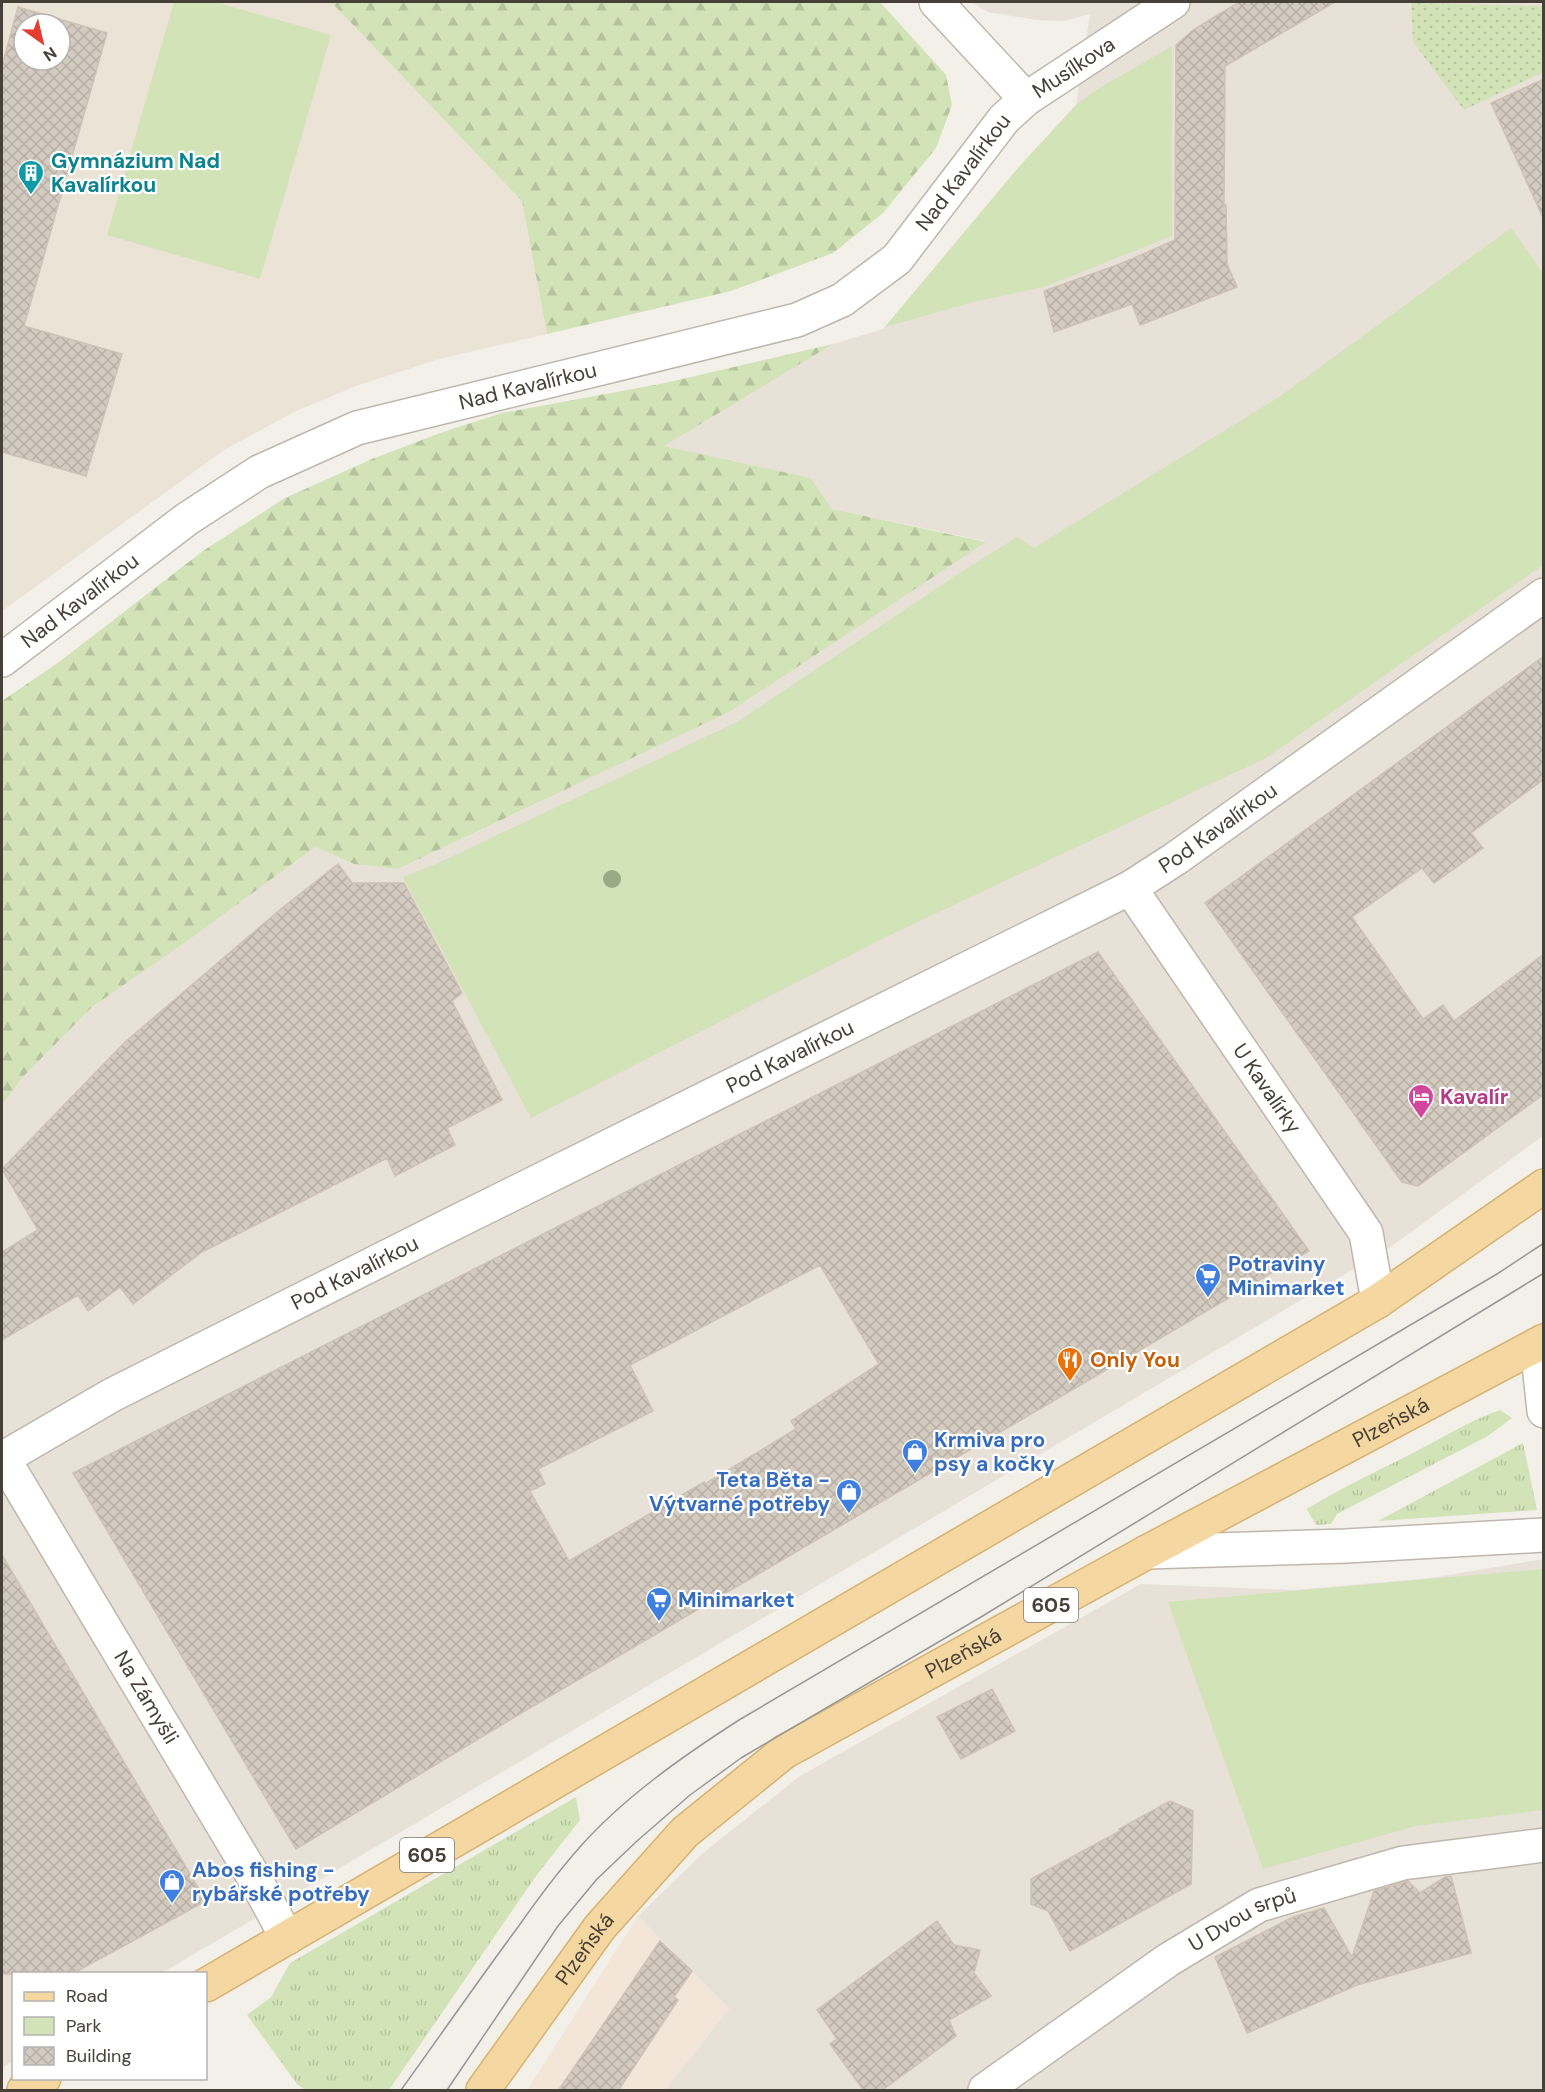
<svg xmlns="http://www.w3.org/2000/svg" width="1545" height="2092" font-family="'DM Sans',sans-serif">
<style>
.residential{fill:#e7e1d8}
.commercial{fill:#f3e5d7}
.education{fill:#ebe3d5;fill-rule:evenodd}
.grass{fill:url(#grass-tufts)}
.forest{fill:url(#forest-firs)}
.park{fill:#d2e3b7}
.garden{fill:url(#garden-dots)}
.building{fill:url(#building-cross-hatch);stroke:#cec2b4;stroke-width:1.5;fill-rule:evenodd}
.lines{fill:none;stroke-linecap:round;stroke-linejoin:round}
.minor-casing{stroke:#beb7ad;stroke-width:36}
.major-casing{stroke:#d8b272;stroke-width:36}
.minor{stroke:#fff;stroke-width:33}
.major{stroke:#f4d7a1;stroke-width:33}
.tram{stroke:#979797;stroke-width:1.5}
.tree{fill:#99ab84}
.labels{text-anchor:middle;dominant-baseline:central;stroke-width:4.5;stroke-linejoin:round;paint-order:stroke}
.shield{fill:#fff;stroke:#7e7974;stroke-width:1.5}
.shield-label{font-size:20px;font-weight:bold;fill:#464039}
.street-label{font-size:21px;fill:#464039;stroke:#fff}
.culture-label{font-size:21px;font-weight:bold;fill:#0d838f;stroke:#fff;text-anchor:start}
.hotel-label{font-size:21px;font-weight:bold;fill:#b23c85;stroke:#fff;text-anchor:start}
.shop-label{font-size:21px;font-weight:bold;fill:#366cbe;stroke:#fff;text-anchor:start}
.food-label{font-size:21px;font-weight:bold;fill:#c56008;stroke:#fff;text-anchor:start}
</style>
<defs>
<pattern id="grass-tufts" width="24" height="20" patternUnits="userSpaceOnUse" patternTransform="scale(1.5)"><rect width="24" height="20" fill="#d2e3b7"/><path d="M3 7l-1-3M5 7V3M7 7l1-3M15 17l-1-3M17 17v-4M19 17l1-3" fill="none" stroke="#b6c49e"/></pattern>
<pattern id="forest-firs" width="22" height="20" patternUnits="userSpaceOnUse" patternTransform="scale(1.5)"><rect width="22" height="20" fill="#d2e3b7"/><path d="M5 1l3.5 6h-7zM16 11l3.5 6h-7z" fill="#b6c49e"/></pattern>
<pattern id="garden-dots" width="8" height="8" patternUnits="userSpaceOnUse" patternTransform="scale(1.5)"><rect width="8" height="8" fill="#d2e3b7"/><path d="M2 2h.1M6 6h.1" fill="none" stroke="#b6c49e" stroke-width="1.8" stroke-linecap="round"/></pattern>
<pattern id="building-cross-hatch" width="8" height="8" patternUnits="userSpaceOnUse" patternTransform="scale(1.5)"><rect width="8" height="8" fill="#d4cbc0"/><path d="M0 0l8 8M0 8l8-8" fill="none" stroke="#b7afa6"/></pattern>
</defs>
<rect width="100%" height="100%" fill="#f3f0ea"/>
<path class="residential" d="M971 2H1543V1136L1389 1248 162 1973 14 1974 13 2061 2 2068V1105L22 1078 92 1007 193 937 315 847 354 864 398 869 540 802 985 541 832 509 811 478 663 446 833 344 883 329 1018 168 1076 105 1090 14 1064 21 1037 20 988 12Z
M1543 1559V2090H665L729 2009 638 1916 703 1853 800 1776 1141 1584 1294 1590 1431 1578Z"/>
<path class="commercial" d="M638 1916 729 2009 665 2090H527Z"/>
<path class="education" d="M2 2H331L522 201 547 334 439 359 356 386 294 412 224 450 2 611ZM24 24H60V60H24Z"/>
<path class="grass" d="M1500 1410 1512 1418 1488 1436 1337 1514 1331 1524 1316 1525 1307 1509C1341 1488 1377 1471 1413 1453 1442 1438 1469 1421 1500 1410Z
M1523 1443 1537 1510 1378 1521Z
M576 1797 580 1820 536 1876 389 2090H305L297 2084 247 2015 271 1997 290 1963Z"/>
<path class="forest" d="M331 2H880L946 75 952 105 936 148 883 213 833 253 731 291 547 334 522 201Z
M833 344 664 446 811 478 832 509 986 542 729 712 398 869 354 864 315 847 193 937 92 1007 22 1078 2 1105V701L59 662 203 551 285 498 372 459 443 432 502 413 665 383Z"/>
<path class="park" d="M174 2H215L331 35 260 279 107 235Z
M1172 46V236L1044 287 977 301 885 327 1018 168 1076 105 1098 89Z
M1511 228 1543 273V565L1266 758 884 938 531 1118 403 877 436 864 737 722 955 576 1017 537 1034 548 1279 397Z
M1543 1569V1810L1416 1826 1263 1869 1168 1602Z"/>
<path class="garden" d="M1411 3 1543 6V72L1464 110 1413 42Z"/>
<path class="building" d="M1239 2H1335L1225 66 1224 204 1226 205 1227 264 1237 287 1140 325 1132 304 1054 332 1044 291 1120 264 1175 240 1176 45 1193 30Z
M18 7 107 33 24 326 122 354 86 476 2 452V66ZM24 24H60V60H24Z
M1544 79V220L1491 103Z
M1544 656V779L1471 833 1483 848 1434 883 1422 868 1352 917 1423 1019 1443 1005 1454 1021 1544 954V1094L1418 1186 1402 1182 1205 903Z
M338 864 352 883H404L462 993 452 1001 502 1100 447 1128 455 1145 395 1176 387 1158 202 1252 133 1304 120 1287 88 1311 78 1295 2 1340V1252L38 1230 2 1169 124 1043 282 908Z
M1098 952 1309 1251 523 1712 296 1849 73 1473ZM820 1265 879 1364 791 1421 796 1429 705 1484 704 1482 569 1561 530 1491 545 1484 538 1469 653 1411 630 1365Z
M2 1555 206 1901 72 1974H2Z
M992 1689 1015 1731 961 1759 937 1717Z
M1170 1801 1193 1811 1191 1884 1070 1951 1048 1911 1031 1904V1879L1120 1831 1119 1829Z
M1451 1876 1471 1953 1357 1985 1247 2033 1215 1957 1293 1917 1324 1908 1352 1957 1374 1891 1408 1881 1420 1893 1445 1877Z
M937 1921 954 1945 980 1950 974 1973 991 1996 949 2020 956 2036 881 2091H864L830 2044 837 2039 817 2010Z
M660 1941 692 1971 674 1997 678 2000 618 2091H558Z"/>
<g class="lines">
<defs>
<g id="minor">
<path d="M936 2 1026 99"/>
<path id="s1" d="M2 660 187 519 259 472 357 428 797 320 842 300 897 259 1004 119 1026 99 1173 2"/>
<path id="s2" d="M1130 888 1366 1233 1378 1301"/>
<path d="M1537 1345 1544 1411"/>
<path id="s3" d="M3 1458 258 1884 287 1938"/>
<path id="s4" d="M2 1459 112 1395 458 1221 1130 888 1175 859 1544 595"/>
<path d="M1147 1552 1346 1546 1544 1535"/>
<path id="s5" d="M985 2090 1168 1960 1259 1905 1403 1863 1544 1845"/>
</g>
<g id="major">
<path d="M206 1985 1378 1301 1544 1186"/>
<path d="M24 2090 44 2078"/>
<path id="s6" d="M483 2090 600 1927 685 1832 784 1752 1147 1552 1544 1341"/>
</g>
</defs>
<use href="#minor" class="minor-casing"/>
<use href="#major" class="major-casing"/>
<use href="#minor" class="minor"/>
<use href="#major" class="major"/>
<path class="tram" d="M401 2090C440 2036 478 1981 518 1927 537 1900 557 1873 579 1848 623 1798 683 1756 739 1720L1497 1274 1544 1243
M447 2090 558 1926 597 1879 637 1841 690 1795 741 1758 981 1617 1544 1273"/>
</g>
<circle class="tree" cx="612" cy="879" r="9"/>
<defs>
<symbol id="building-pin" viewBox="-11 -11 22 30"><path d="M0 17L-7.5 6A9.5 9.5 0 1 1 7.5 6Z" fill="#0f9aa8" stroke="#fff"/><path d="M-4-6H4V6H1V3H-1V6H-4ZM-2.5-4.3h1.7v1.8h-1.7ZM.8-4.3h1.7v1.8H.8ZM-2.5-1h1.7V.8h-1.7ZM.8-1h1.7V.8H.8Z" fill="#fff"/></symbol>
<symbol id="hotel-pin" viewBox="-11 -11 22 30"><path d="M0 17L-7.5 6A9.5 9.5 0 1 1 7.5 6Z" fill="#d1479c" stroke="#fff"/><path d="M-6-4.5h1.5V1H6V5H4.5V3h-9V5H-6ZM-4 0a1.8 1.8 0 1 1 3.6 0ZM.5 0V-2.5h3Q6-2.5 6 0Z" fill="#fff"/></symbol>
<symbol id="supermarket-pin" viewBox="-11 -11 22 30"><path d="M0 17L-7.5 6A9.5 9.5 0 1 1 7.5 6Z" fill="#3f7fe0" stroke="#fff"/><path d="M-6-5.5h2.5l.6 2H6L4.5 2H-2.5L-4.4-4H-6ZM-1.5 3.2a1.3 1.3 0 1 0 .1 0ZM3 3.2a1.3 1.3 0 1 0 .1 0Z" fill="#fff"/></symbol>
<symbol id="restaurant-pin" viewBox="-11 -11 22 30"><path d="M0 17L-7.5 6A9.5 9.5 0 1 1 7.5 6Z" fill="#e8710a" stroke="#fff"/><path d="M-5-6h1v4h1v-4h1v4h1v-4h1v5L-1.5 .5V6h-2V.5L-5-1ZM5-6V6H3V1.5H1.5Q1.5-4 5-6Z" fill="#fff"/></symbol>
<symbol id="shop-pin" viewBox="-11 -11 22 30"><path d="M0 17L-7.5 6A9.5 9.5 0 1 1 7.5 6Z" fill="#3f7fe0" stroke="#fff"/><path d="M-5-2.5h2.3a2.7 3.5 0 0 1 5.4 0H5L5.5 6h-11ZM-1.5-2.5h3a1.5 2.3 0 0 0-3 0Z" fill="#fff"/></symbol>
</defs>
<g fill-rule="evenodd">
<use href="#building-pin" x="16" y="158" width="30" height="40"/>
<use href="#hotel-pin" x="1406" y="1082" width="30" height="40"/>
<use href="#supermarket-pin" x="1193" y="1261" width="30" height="40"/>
<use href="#restaurant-pin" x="1055" y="1345" width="30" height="40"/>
<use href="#shop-pin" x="900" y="1437" width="30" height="40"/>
<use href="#shop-pin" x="834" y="1477" width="30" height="40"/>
<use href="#supermarket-pin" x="644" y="1585" width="30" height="40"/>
<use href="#shop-pin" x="157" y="1867" width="30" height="40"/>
</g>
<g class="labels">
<g class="shield">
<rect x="1024" y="1588" width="54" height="34" rx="4.5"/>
<rect x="400" y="1838" width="54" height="34" rx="4.5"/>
</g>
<g class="shield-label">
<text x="1051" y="1605">605</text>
<text x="427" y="1855">605</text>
</g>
<g class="street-label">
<text stroke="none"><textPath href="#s1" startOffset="1260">Musílkova</textPath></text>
<text stroke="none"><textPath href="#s1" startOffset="1106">Nad Kavalírkou</textPath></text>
<text stroke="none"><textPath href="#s1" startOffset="602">Nad Kavalírkou</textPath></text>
<text stroke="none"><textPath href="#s1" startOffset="98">Nad Kavalírkou</textPath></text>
<text stroke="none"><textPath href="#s4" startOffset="1371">Pod Kavalírkou</textPath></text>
<text stroke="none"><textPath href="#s4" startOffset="885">Pod Kavalírkou</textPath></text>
<text stroke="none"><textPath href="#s2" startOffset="243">U Kavalírky</textPath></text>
<text stroke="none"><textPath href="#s4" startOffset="399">Pod Kavalírkou</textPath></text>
<text stroke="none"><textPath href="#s6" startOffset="1146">Plzeňská</textPath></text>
<text stroke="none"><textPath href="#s6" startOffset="660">Plzeňská</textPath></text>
<text stroke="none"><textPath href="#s3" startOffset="279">Na Zámyšli</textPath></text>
<text stroke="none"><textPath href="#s5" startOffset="310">U Dvou srpů</textPath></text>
<text stroke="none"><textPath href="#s6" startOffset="174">Plzeňská</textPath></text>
</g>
<g class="culture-label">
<text x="51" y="161">Gymnázium Nad<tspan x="51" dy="24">Kavalírkou</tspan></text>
</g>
<g class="hotel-label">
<text x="1440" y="1097">Kavalír</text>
</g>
<g class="shop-label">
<text x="1228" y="1264">Potraviny<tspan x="1228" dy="24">Minimarket</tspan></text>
<text x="934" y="1440">Krmiva pro<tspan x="934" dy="24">psy a kočky</tspan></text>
<text x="830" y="1480" text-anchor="end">Teta Běta -<tspan x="830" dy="24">Výtvarné potřeby</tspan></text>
<text x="678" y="1600">Minimarket</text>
<text x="192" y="1870">Abos fishing -<tspan x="192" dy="24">rybářské potřeby</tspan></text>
</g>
<g class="food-label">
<text x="1090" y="1360">Only You</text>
</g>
</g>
<rect width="1545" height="2092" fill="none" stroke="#464039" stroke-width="6"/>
<rect x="12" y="1972" width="195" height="108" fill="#ffffff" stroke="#b5b3b0" stroke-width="1.5"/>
<rect x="24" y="1992" width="30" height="9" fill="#f4d7a1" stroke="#b5b3b0" stroke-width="1.5"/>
<text x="66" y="2002" font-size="18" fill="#464039">Road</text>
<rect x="24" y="2017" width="30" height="18" fill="#d2e3b7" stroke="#b5b3b0" stroke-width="1.5"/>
<text x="66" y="2032" font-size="18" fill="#464039">Park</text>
<rect x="24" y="2047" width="30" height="18" fill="url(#building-cross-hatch)" stroke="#b5b3b0" stroke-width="1.5"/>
<text x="66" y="2062" font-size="18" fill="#464039">Building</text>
<g transform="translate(42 42) rotate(146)"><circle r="28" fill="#ffffff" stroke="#b5b3b0" stroke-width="1.5"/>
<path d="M0-4.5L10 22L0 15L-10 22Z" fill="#e53d2f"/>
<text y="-9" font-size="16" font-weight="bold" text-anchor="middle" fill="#464039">N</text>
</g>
</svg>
